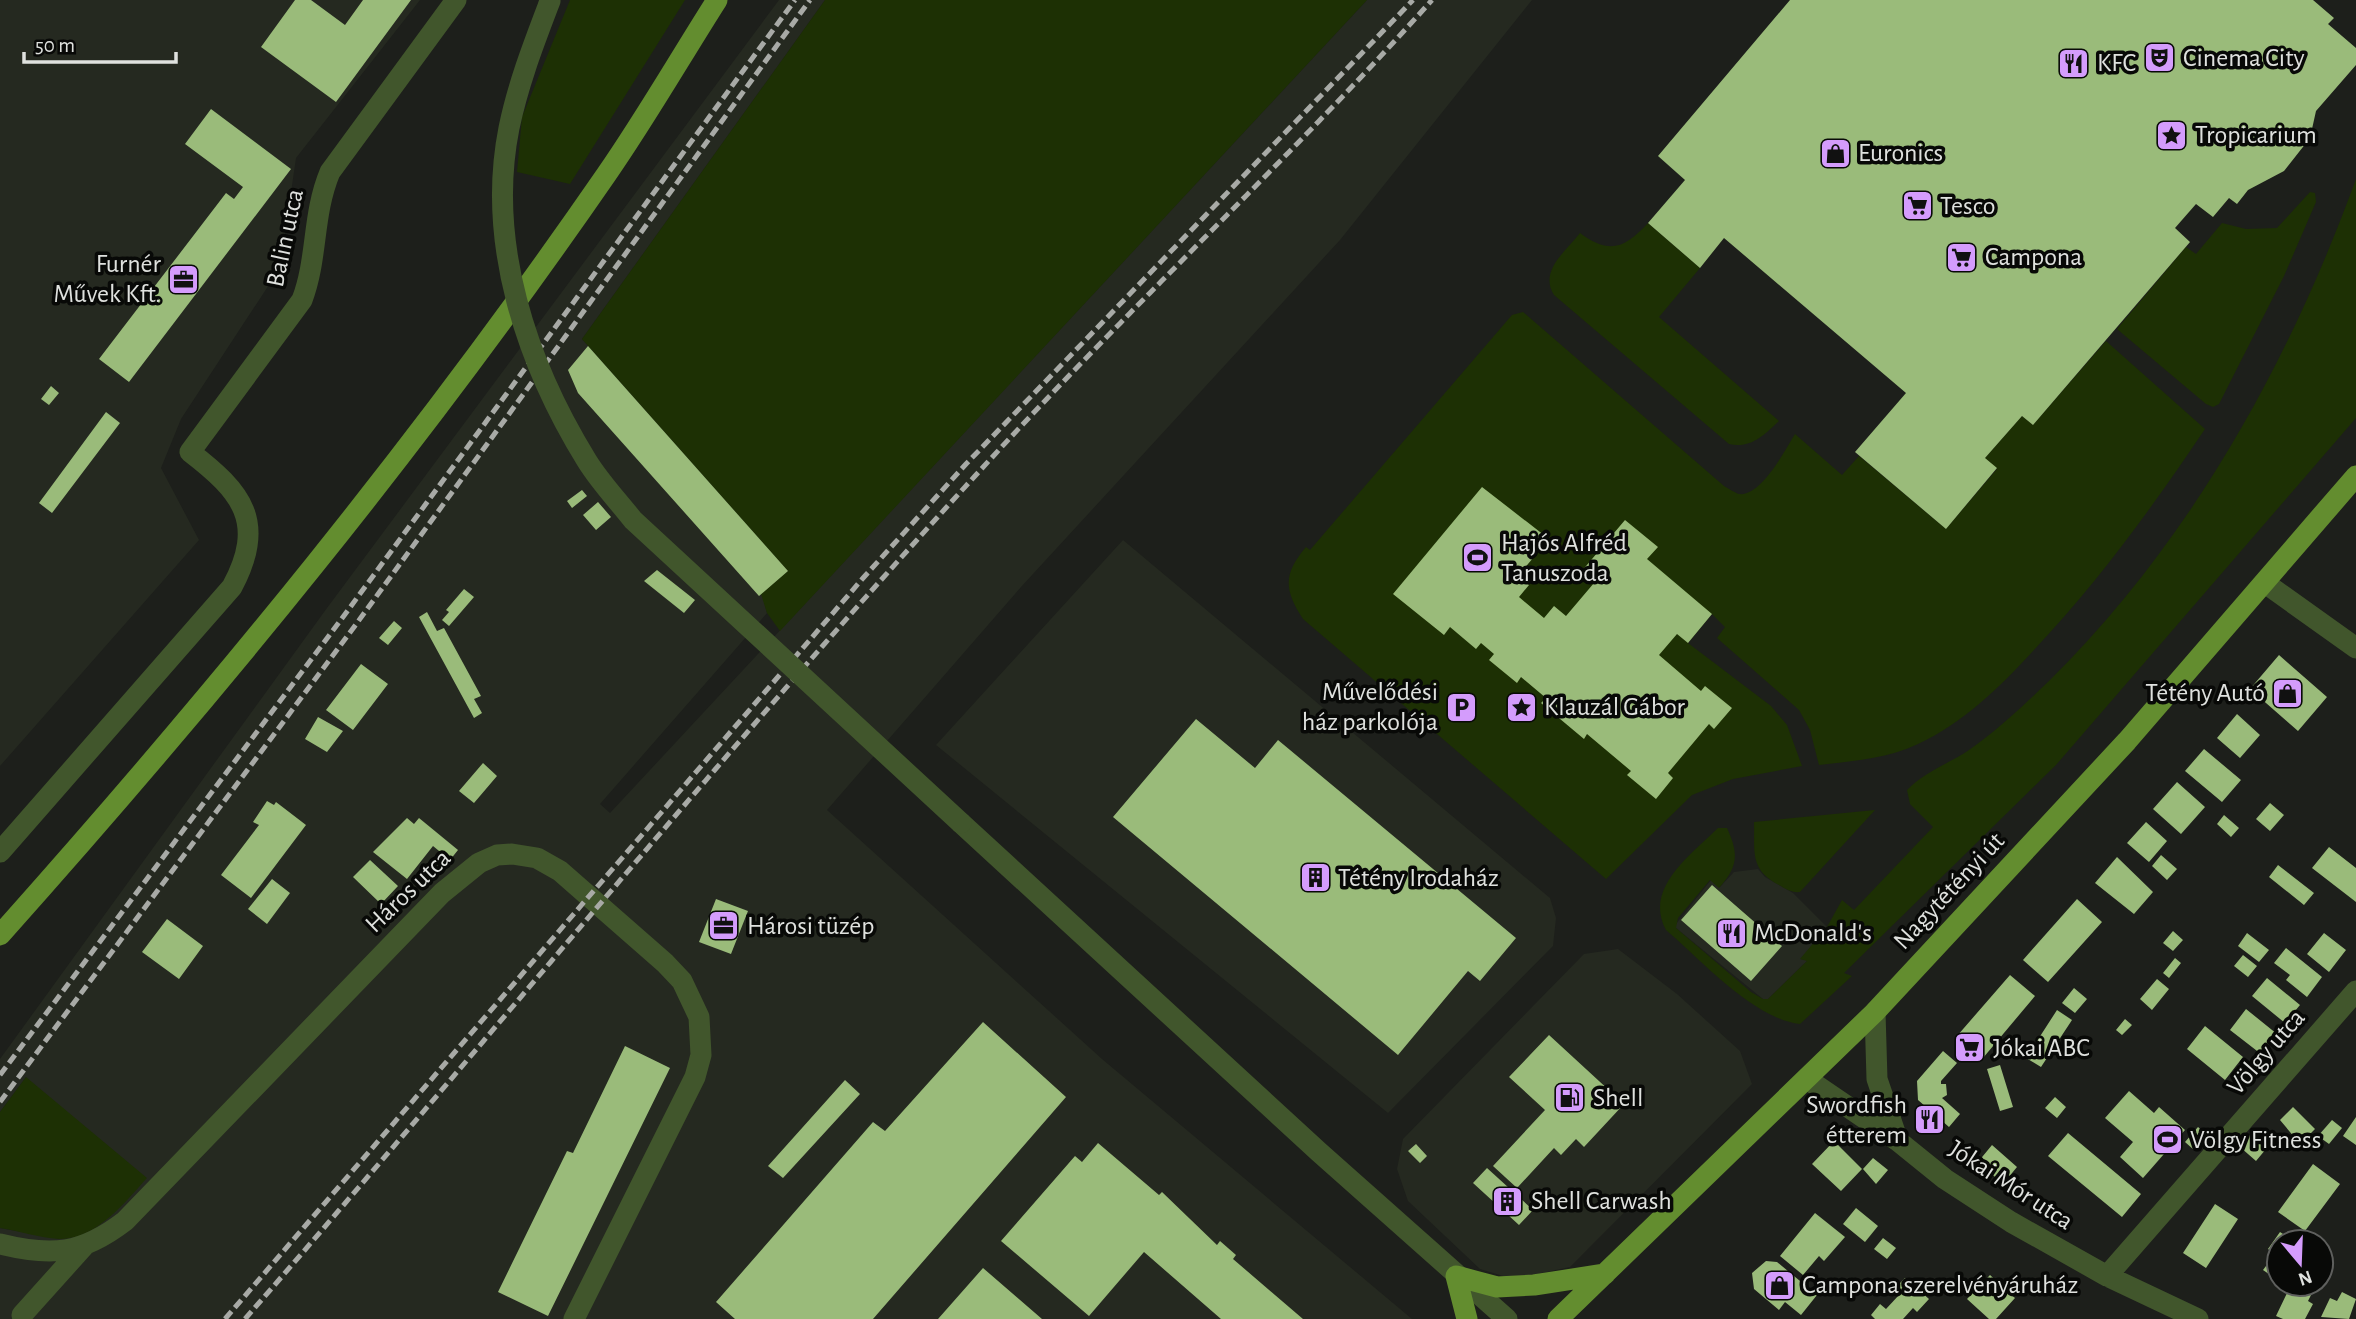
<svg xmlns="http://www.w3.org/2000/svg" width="2356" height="1319" font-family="'Alegreya Sans',sans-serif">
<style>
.built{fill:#252920}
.green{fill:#1d3004}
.building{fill:#9abb7a}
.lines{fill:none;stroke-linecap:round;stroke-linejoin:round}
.minor{stroke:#41562c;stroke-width:21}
.major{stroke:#638d2f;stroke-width:21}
.rail{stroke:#a8aaa6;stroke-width:5;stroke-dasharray:10 5;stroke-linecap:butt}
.minor-bridge{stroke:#41562c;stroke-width:21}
.labels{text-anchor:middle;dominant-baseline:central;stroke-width:7;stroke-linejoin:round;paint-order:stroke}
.poi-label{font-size:26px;fill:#dfe1de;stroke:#080907;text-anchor:start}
.street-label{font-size:26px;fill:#dfe1de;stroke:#080907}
</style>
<rect width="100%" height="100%" fill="#1d1f1b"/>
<path class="built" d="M0 0H420L296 158 280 268 181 419 161 468 199 540 0 766Z
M779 0H825L582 339 788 571 762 594 767 613 600 804 610 813 1367 0H1532L1340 240 1021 587 827 810 1102 1059 1412 1319H0V1228L61 1239 26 1077 0 1112V1059L327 608Z
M1123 540 1550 898 1556 918 1553 946 1388 1113 936 745Z
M1758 869 1765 877 1793 893 1827 927 1801 959 1808 960 1768 999H1763L1676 928V924L1711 880 1720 887 1734 872Z
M1618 949 1677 994 1740 1051 1752 1084 1570 1267 1513 1279 1480 1269 1408 1201 1397 1169 1403 1139 1584 954Z"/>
<path class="green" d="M570 0H685L570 184 517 172 522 117Z
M825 0H1367L780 631 767 613 761 594 788 571 582 339Z
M2356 179V418L2056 765 1844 973 1852 976 1800 1024C1754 1019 1701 960 1666 930 1643 888 1692 854 1718 828H1727C1739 854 1738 867 1719 888L1710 880 1678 918 1676 928 1751 992 1763 999H1768L1807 961 1800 959 1827 927 1842 900 1854 910 1933 827 1910 804 1907 790C1924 772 1950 763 1969 750 1998 730 2024 705 2049 681 2190 542 2289 363 2356 179Z
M2310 192 2315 193 2316 202 2284 276 2219 404 2213 407 2206 404 2117 329 2186 247 2196 254 2222 223 2246 229 2277 228Z
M1648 223 1700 268 1659 317 1779 421C1764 435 1751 449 1729 444L1554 295C1539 271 1565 252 1580 233 1610 255 1625 248 1648 223Z
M1523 312 1724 486C1728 488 1735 493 1739 494 1761 497 1785 450 1795 434L1842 475 1859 456 1946 529 1997 469 1985 458 2022 416 2033 425 2106 341 2205 429C2152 508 2098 582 2033 651 2000 687 1962 724 1918 744 1886 759 1853 761 1819 765L1810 730 1799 710 1717 638 1725 627 1712 614 1688 643 1771 706 1787 725 1802 766 1733 779 1692 795 1606 879 1303 619C1284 590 1283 574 1306 547L1310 550 1512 315Z
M1875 810 1800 892C1792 893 1786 889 1779 885 1749 869 1755 852 1754 822Z
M26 1077 147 1178C125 1202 96 1240 59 1239 40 1238 19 1231 0 1228V1112Z"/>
<path class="building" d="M295 0H311L345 25 363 0H411L336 102 261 47Z
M1790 0H2313L2334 18 2328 24 2356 48V65L2316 111 2310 138 2284 171 2248 190 2237 204 2229 198 2213 217 2196 204 2175 228 2190 242 2033 425 2022 416 1985 458 1997 468 1946 529 1855 452 1906 393 1724 238 1700 268 1648 223 1685 180 1658 156Z
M211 109 291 169 129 382 99 359 226 193 234 199 243 187 185 144Z
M588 346 788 571 759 596 578 393 568 370Z
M51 386 59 393 49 405 41 399Z
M106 412 120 423 52 513 39 503Z
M1482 487 1549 539 1518 576 1529 585 1519 597 1544 618 1554 606 1566 616 1594 583 1581 572 1625 520 1658 547 1647 559 1712 614 1688 643 1677 634 1659 655 1701 691 1705 686 1732 708 1714 729 1709 724 1668 773 1673 778 1656 799 1627 775 1631 771 1587 734 1584 739 1541 703 1546 698 1521 677 1517 683 1489 660 1494 654 1481 643 1476 649 1450 627 1444 635 1393 594Z
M582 490 587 496 572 508 567 501Z
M598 502 611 517 596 530 583 515Z
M657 570 695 600 684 613 644 581Z
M464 589 474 597 449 626 442 620 449 612 446 610Z
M427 612 437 631 444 628 481 696 474 699 482 713 474 718 419 617Z
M394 621 402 628 388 645 379 638Z
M2279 655 2327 697 2298 731 2250 689Z
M361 664 388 684 353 730 326 710Z
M2237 714 2260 735 2240 758 2217 738Z
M318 717 343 731 327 752 305 739Z
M1196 719 1255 768 1278 740 1516 938 1480 981 1468 971 1398 1055 1113 817Z
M2204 749 2241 780 2222 802 2185 771Z
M483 763 497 776 474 803 459 791Z
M2177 782 2205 807 2181 834 2153 809Z
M267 801 274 805 276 802 306 825 251 898 221 875 259 825 253 822Z
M2270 803 2284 815 2270 831 2256 819Z
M2224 815 2239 828 2231 837 2217 824Z
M407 818 414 824 419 818 458 850 450 860 433 846 407 879 373 852Z
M2146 822 2167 841 2149 862 2127 843Z
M2329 847 2356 868V902L2312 868Z
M2161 855 2177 869 2167 880 2152 866Z
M2117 857 2153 892 2134 914 2095 883Z
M370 860 398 886 381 904 353 877Z
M2278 865 2314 893 2304 905 2269 877Z
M272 879 290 893 267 924 248 909Z
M1712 885 1782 946 1751 981 1681 920Z
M716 899 748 911 731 954 699 942Z
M2077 899 2102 922 2048 982 2023 960Z
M167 919 203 946 179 979 142 952Z
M2173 931 2183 940 2173 951 2163 943Z
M2247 933 2269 950 2259 962 2238 946Z
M2324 933 2346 950 2329 972 2307 954Z
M2286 948 2322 977 2307 997 2286 980 2290 975 2274 963Z
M2243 955 2257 966 2248 977 2234 966Z
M2175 958 2181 963 2169 978 2163 973Z
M2010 975 2035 996 1983 1058 1957 1036Z
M2267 978 2300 1005 2285 1023 2252 996Z
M2157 979 2169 989 2152 1010 2140 999Z
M2074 988 2087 999 2075 1013 2062 1003Z
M2246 1009 2277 1034 2261 1054 2230 1030Z
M2057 1010 2072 1020 2041 1067 2026 1058Z
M2125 1019 2132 1025 2122 1035 2116 1030Z
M983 1022 1066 1097 873 1319H735L716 1302 873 1122 885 1131Z
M2205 1026 2243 1057 2225 1080 2187 1049Z
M1549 1035 1624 1104 1584 1147 1576 1139 1561 1155 1554 1148 1517 1188 1493 1166 1545 1110 1509 1077Z
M625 1046 670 1068 548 1316 498 1292 567 1151 573 1153Z
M1943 1051 1957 1063 1941 1081V1084H1946L1947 1095 1942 1098 1960 1114 1949 1127 1918 1100 1917 1081Z
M2000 1065 2013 1107 2000 1111 1987 1069Z
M845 1080 860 1094 783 1178 768 1166Z
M2129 1091 2154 1113 2159 1107 2185 1130 2143 1178 2120 1157 2133 1142 2105 1118Z
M2055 1097 2066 1107 2057 1118 2045 1108Z
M2293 1107 2315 1129 2300 1144 2280 1120Z
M2356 1117V1145L2343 1136Z
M2332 1120 2342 1128 2329 1144 2318 1136Z
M2198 1127 2207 1135 2194 1150 2185 1142Z
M2068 1133 2141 1194 2122 1217 2048 1156Z
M2250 1135 2266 1149 2256 1161 2240 1147Z
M1834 1141 1862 1169 1841 1191 1812 1164Z
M1098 1143 1159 1195 1162 1192 1217 1245 1220 1241 1236 1255 1233 1259 1303 1319H1221L1144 1252 1089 1316 1001 1241 1075 1156 1082 1162Z
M1416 1144 1427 1156 1420 1163 1408 1151Z
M1992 1145 2017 1167 2003 1184 1978 1162Z
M1873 1158 1888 1170 1876 1184 1863 1169Z
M2313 1164 2340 1184 2305 1231 2278 1212Z
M1487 1168 1533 1210 1519 1225 1473 1183Z
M2215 1204 2238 1219 2206 1268 2183 1253Z
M1856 1208 1878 1226 1865 1242 1843 1224Z
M1815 1213 1845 1237 1824 1261 1819 1256 1803 1275 1780 1256Z
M2280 1232 2295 1242H2279V1281L2263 1270 2275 1254 2268 1249Z
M1883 1238 1896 1248 1887 1259 1874 1249Z
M1766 1261 1777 1262 1817 1295 1801 1315 1785 1302 1779 1310 1754 1289 1752 1273Z
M983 1268 1042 1319H938Z
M1990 1275 2015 1298 1996 1319H1989L1967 1299Z
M1905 1278 1929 1299 1917 1312 1913 1308 1903 1319H1875L1871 1315 1880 1304 1886 1309 1899 1295 1893 1290Z
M2300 1285 2313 1291 2308 1301 2313 1304 2305 1319H2283L2276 1316 2288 1291 2294 1294Z
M2342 1292 2356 1299 2349 1319 2321 1317 2330 1298 2337 1301Z"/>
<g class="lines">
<path class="minor" d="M2265 583 2356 648
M961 823 1319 1152 1507 1319
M0 852 232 587C267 522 242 492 190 452L302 300C318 258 312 215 330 172L456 0
M1875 1012 1877 1079 1898 1141
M1807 1079 1898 1141 1945 1179 2011 1222 2107 1276 2198 1319
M0 1244C52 1257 82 1254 125 1221L442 893 479 863 497 855 512 854 537 858 560 871 665 963 682 981 699 1017 701 1055 695 1077 574 1319
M2107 1276 2356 991
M22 1315 84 1246"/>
<path class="major" d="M0 935C216 693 421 443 606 175 645 119 680 58 717 0
M1467 1319 1456 1276 1497 1287 1534 1285 1605 1274
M1558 1319 1875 1012 2127 741 2356 476"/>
<path class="rail" d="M0 1075 343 617 795 0
M0 1102 357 623 810 0
M225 1319 864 577 966 464 1413 0
M245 1319C489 1039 724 750 975 476 1123 313 1285 164 1432 0"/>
<path class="minor-bridge" d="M550 1C534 43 518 84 509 128 486 243 527 364 587 461 600 482 618 501 633 520L961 823"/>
</g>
<defs>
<symbol id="theatre-square" viewBox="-11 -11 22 22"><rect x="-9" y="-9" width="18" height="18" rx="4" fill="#d49cfc" stroke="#080907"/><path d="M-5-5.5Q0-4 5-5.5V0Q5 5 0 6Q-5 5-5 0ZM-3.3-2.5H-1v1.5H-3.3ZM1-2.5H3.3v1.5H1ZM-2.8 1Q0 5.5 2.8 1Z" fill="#111"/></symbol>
<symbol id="restaurant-square" viewBox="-11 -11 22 22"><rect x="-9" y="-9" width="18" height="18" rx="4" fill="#d49cfc" stroke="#080907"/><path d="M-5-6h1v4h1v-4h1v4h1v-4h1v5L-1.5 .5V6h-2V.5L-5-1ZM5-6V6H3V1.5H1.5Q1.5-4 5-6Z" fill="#111"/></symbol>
<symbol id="sight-square" viewBox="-11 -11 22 22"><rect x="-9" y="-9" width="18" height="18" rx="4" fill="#d49cfc" stroke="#080907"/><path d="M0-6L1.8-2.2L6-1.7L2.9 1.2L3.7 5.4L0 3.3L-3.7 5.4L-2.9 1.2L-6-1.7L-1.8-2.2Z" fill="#111"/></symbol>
<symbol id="shop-square" viewBox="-11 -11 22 22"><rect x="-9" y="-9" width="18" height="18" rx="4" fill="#d49cfc" stroke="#080907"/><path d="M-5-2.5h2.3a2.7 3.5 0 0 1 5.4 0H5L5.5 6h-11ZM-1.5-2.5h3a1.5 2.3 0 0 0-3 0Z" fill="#111"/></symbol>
<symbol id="supermarket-square" viewBox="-11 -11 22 22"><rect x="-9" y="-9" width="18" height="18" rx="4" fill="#d49cfc" stroke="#080907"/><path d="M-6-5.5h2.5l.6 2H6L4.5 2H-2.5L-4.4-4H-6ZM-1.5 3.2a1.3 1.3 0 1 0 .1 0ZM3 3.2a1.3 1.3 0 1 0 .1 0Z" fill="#111"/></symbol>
<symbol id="office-square" viewBox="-11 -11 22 22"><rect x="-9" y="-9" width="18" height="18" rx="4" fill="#d49cfc" stroke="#080907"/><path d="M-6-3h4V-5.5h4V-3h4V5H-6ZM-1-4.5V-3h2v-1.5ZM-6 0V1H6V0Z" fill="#111"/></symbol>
<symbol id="stadium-square" viewBox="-11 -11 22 22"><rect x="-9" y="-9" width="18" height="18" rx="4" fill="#d49cfc" stroke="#080907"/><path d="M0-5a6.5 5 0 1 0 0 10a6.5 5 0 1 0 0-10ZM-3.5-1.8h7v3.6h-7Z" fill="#111"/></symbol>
<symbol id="parking-square" viewBox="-11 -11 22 22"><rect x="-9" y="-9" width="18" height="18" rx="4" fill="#d49cfc" stroke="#080907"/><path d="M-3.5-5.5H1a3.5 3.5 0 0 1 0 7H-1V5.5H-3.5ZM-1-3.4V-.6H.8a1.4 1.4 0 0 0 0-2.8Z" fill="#111"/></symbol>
<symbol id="building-square" viewBox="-11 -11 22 22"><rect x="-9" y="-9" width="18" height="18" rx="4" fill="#d49cfc" stroke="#080907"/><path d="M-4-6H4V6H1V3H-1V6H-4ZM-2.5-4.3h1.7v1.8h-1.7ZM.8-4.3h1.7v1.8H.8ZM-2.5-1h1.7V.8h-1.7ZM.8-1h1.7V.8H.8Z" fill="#111"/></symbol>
<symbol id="fuel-square" viewBox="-11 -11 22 22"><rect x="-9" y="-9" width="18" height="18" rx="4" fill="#d49cfc" stroke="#080907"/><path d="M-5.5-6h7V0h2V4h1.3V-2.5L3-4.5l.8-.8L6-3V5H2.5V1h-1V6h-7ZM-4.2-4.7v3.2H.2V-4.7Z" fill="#111"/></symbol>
</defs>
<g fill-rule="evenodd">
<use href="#theatre-square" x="2142" y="40" width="35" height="35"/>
<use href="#restaurant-square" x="2056" y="46" width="35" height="35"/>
<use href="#sight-square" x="2154" y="118" width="35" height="35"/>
<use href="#shop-square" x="1818" y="136" width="35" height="35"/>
<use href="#supermarket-square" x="1900" y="188" width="35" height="35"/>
<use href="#supermarket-square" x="1944" y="240" width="35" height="35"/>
<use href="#office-square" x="166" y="262" width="35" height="35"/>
<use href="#stadium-square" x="1460" y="540" width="35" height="35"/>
<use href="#shop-square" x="2270" y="676" width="35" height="35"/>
<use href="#parking-square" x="1444" y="690" width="35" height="35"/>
<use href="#sight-square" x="1504" y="690" width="35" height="35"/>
<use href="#building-square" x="1298" y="860" width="35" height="35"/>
<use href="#office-square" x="706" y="908" width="35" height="35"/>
<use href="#restaurant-square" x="1714" y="916" width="35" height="35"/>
<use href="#supermarket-square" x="1952" y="1030" width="35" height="35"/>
<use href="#fuel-square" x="1552" y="1080" width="35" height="35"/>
<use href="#restaurant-square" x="1912" y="1102" width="35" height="35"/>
<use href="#stadium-square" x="2150" y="1122" width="35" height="35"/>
<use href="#building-square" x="1490" y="1184" width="35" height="35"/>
<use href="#shop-square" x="1762" y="1268" width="35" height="35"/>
</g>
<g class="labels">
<g class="poi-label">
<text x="2183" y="58">Cinema City</text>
<text x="2097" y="63">KFC</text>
<text x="2195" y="135">Tropicarium</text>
<text x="1858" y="153">Euronics</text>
<text x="1940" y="206">Tesco</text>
<text x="1985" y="257">Campona</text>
<text x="161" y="264" text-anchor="end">Furnér<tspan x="161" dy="30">Művek Kft.</tspan></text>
<text x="1501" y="543">Hajós Alfréd<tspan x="1501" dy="30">Tanuszoda</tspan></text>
<text x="1438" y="692" text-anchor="end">Művelődési<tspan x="1438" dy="30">ház parkolója</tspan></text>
<text x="2265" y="693" text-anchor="end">Tétény Autó</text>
<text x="1544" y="707">Klauzál Gábor</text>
<text x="1338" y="878">Tétény Irodaház</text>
<text x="747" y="926">Hárosi tüzép</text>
<text x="1754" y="933">McDonald's</text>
<text x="1993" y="1048">Jókai ABC</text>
<text x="1593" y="1098">Shell</text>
<text x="1907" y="1105" text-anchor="end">Swordfish<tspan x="1907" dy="30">étterem</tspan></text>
<text x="2190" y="1140">Völgy Fitness</text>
<text x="1531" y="1201">Shell Carwash</text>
<text x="1802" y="1285">Campona szerelvényáruház</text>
</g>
<g class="street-label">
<text transform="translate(285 238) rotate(-78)">Balin utca</text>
<text transform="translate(408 891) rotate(-44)">Háros utca</text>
<text transform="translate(1949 891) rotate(-47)">Nagytétényi út</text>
<text transform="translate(2266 1052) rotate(-49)">Völgy utca</text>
<text transform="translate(2011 1185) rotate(33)">Jókai Mór utca</text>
</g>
</g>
<g transform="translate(2300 1263) rotate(161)"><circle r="33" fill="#080907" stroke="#5e5f5d" stroke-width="2"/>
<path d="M0-5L12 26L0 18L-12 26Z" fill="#d49cfc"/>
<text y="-10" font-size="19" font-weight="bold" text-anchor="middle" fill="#dfe1de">N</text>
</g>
<path d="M24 52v10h152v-10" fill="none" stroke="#dfe1de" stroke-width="3.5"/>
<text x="35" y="52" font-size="21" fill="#dfe1de" stroke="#080907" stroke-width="5" paint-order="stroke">50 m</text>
</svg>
